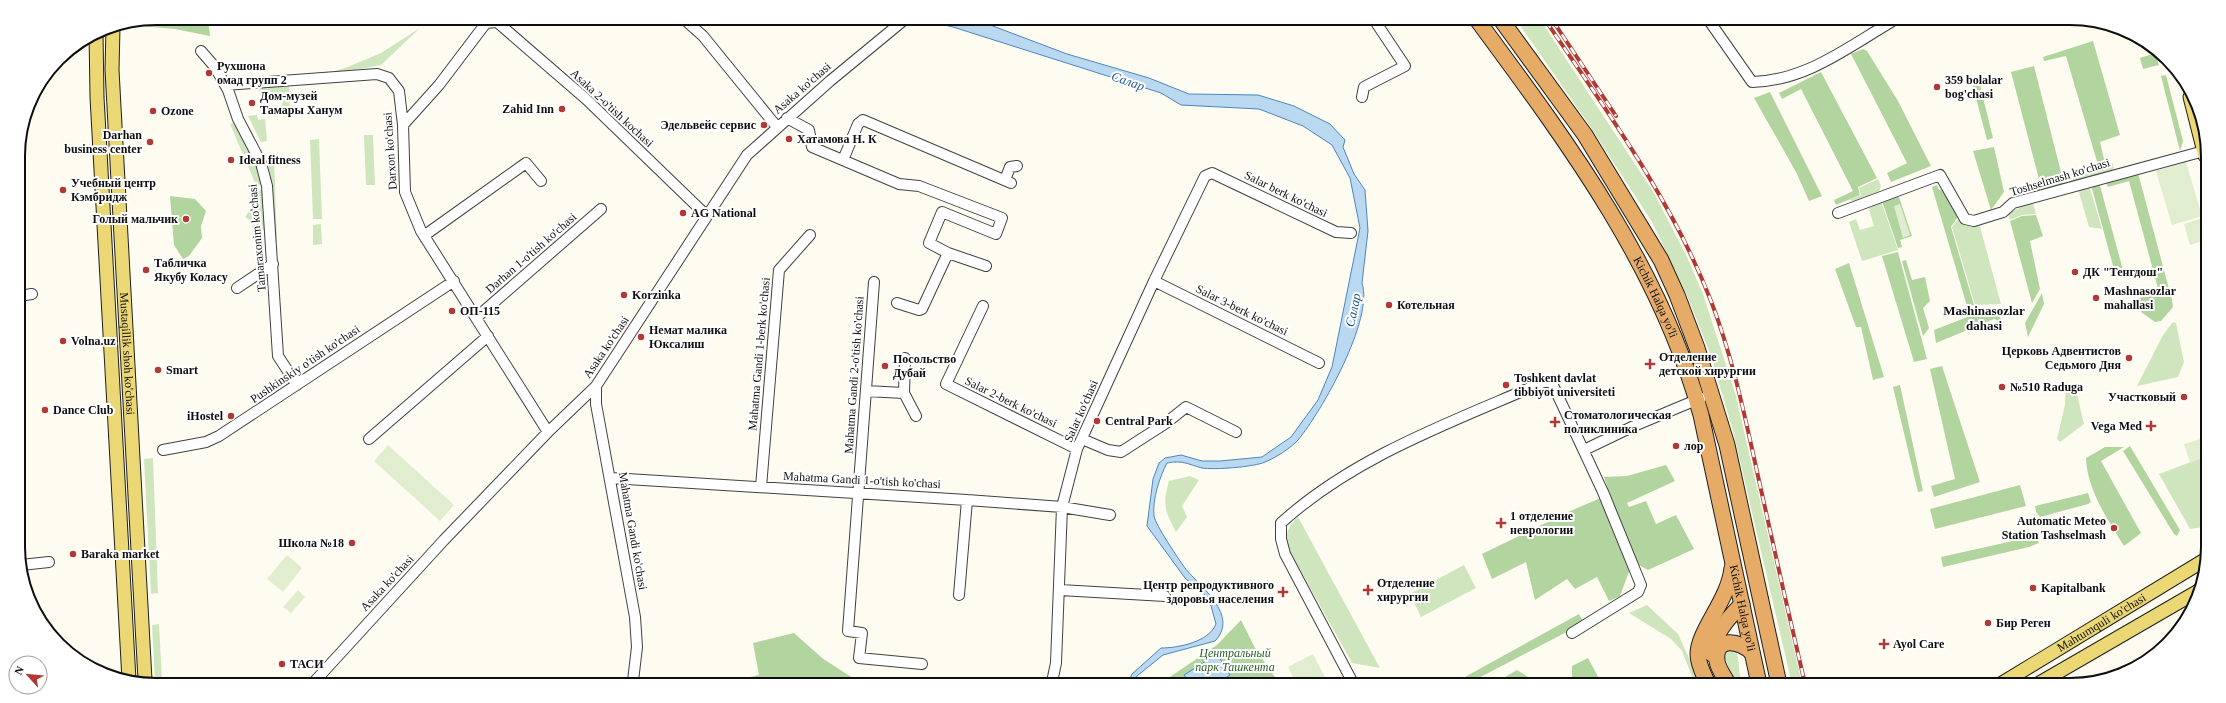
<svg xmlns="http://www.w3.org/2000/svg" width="2226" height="703" font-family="Georgia,serif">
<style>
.green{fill:#cfe5be}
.forest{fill:#b2d49e}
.pitch{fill:#e0edce}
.water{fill:#bad8f0;stroke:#4987c0}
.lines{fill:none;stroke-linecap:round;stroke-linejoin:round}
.minor-casing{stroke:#414141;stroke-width:12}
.major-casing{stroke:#1f1f1f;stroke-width:15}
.highway-casing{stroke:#1f1f1f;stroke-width:17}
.minor{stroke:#fff;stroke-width:10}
.major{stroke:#ebd774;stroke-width:13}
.highway{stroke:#e6ab67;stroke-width:15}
.rail-casing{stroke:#b13834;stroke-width:4}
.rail{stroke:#fff;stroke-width:2.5;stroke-dasharray:8;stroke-linecap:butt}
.poi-dot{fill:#b13834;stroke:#fff;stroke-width:1.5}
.labels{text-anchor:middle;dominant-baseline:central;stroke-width:4;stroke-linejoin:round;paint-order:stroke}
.poi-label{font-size:12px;font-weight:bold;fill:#0e0e0e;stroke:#fff;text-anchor:start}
.street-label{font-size:12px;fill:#0e0e0e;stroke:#fff}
.park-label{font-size:12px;font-style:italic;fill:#2c6025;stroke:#fff}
.water-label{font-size:13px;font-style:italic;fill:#235a94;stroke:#fff}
.neighbourhood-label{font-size:13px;font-weight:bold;fill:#0e0e0e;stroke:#fff}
.rim{fill:none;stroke:#0e0e0e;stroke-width:2}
</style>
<rect width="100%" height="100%" fill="#fefcf1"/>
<path class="green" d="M1517 21H1541L1654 193 1687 257 1703 294 1736 396 1802 684H1792L1733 431 1711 356 1687 295 1652 222 1588 123Z
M420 28 381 65 307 79 345 68 381 53Z
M289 86 290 115H282V94L260 95 259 88Z
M257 115 258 120 265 119 267 141 261 142 248 116Z
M234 123 262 171 263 184 256 185 230 124Z
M364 135H373L375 185H366Z
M319 139 322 219H313L310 140Z
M268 159H274L277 241H275Z
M2113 163 2114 169 2110 171 2076 181 2073 180 2071 174Z
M1878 179 1881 186 1879 191 1855 201 1849 200 1861 195 1859 188Z
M2089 185 2102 229 2089 227 2078 189Z
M265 189 268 233 245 217 259 197 257 191Z
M1881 201 1898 250 1862 261 1849 222 1856 219 1860 230 1874 226 1868 206Z
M2033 203 2036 214 2022 215 2010 220 2008 214 2025 205Z
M1960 216C1964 226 1968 225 1979 223L2001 304 1975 305 1952 227Z
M321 224 322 244 313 245V225Z
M2173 322 2176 323 2184 362 2178 377 2137 386 2163 335Z
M2066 382 2075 386 2084 424 2060 442 2057 439 2065 405Z
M2204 457V527L2190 529 2159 474Z
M153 458 158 593 151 594 144 459Z
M1190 476 1199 480 1182 506 1187 517 1176 532C1165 511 1162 505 1169 481Z
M1298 517 1380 668 1352 663 1287 546C1285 534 1289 525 1298 517Z
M1464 565 1476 588 1421 617 1410 594Z
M1647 605 1678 634 1701 684H1695L1682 651 1671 639 1629 613Z
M159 624 162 680H155L152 625Z
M1727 649 1737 651 1741 684H1736L1724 657Z"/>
<path class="forest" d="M156 18H208L210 36 175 29 129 25Z
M2093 41 2120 135 2100 142 2105 163 2098 165 2066 56 2044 61 2043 57Z
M1863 49 1867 51 1898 101 1931 166 1891 182 1887 173 1907 163 1851 54Z
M2155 53 2159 65 2143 69 2140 58Z
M2034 66 2064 184 2019 197 2015 190 2040 183 2011 72Z
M1821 72 1877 178 1858 187 1860 195 1836 205 1834 200 1853 191 1801 89 1782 99 1779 93Z
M2166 75 2183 141 2180 151 2161 76Z
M1978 77 1993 138 1987 140 1971 79Z
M1770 92 1822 196 1809 201 1796 172 1754 98Z
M1994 147 2004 192 1991 210 1973 151Z
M2138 173 2172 300 2173 307 2161 321 2155 322 2141 312 2137 299 2159 292 2129 181 2108 187 2106 183Z
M2099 182 2123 270 2115 273 2091 185Z
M1937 185 1939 190 1945 189 1959 215 1951 227 1974 305 1967 306 1932 187Z
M170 196 195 199 206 211 201 226 202 238 189 256 183 259 174 245Z
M1897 196 1899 197 1912 236 1900 240 1902 247 1898 248 1882 201Z
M2036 215 2043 236 2030 241 2040 289 2032 303 2010 221 2022 216Z
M1898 252 1927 359 1914 362 1882 256Z
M1906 260 1912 280 1925 277 1930 301 1923 308 1929 328 1923 336 1902 261Z
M1849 263 1884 377 1873 380 1861 327H1856L1835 269Z
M2042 293 2044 304 2028 337 2025 323Z
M1997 309 2002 322 1994 319 1936 343 1934 330 1975 314Z
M1942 366 1980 482 1934 497 1931 486 1955 479 1930 369Z
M1900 385 1923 491 1918 492 1893 387Z
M2130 446 2180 530 2177 536 2174 534 2123 451Z
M2105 447H2124L2101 461 2141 533 2124 546C2108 520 2087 490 2086 458Z
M1666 465 1675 481 1627 503 1629 507 1646 501 1656 524 1676 515 1694 549 1648 570 1639 565 1630 569 1620 596 1609 601 1597 577 1575 589 1567 579 1535 600 1526 562 1492 579 1482 554 1568 512 1610 494 1604 477 1627 476Z
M2020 485 2026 506 1935 529 1930 509Z
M2088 493 2091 502 2088 504 2040 517 2036 512 2035 506Z
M2035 536 2039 543 2029 547 1943 567 1941 557Z
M1579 614 1584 623 1469 683H1454Z
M1241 620 1256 650 1279 683H1161L1217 645Z
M794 633 822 658 859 682H729L759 675 753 643Z
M1588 658 1602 684H1572V666Z
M1517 670 1537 683H1495Z"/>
<path class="pitch" d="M2186 162 2202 216 2172 225 2156 171Z
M1900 204 1910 235 1903 238 1894 206Z
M2203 218 2205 240 2190 245 2184 224Z
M2204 438V457L2190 462 2184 444Z
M388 445 454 505 440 521 374 461Z
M287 555 302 568 283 592 267 579Z
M298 590 305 597 291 613 283 607Z
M1313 654 1328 683H1296L1288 667Z"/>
<path class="water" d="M923 20H977L1067 54 1149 78 1189 94 1258 95 1294 106 1330 124 1345 140 1343 147 1354 174 1365 190 1368 231 1362 283C1374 319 1322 411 1298 440 1291 448 1275 458 1265 462 1255 467 1213 470 1202 468 1187 464 1183 460 1167 463 1160 476 1152 500 1154 516 1155 524 1179 560 1185 568 1199 586 1240 615 1215 641L1163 655 1137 676 1134 683H1128L1132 674 1161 648C1178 648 1209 642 1216 624L1211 606 1205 595 1185 578 1147 526 1153 479 1159 463 1165 458 1181 455 1202 461H1220L1262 457 1291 437 1318 400 1332 367 1360 228 1350 178 1332 145 1303 126 1259 109 1181 105 1161 93 953 27Z
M1217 654 1230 675 1218 683H1189L1184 675Z"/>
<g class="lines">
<defs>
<path id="minor" d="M684 19 703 36 777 127
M1710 22 1752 82C1805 81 1847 48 1891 22
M201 51 215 67 228 90 238 119 261 163 267 186 278 356 297 385
M225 85 377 74 389 78 399 91 403 125 405 192 421 231 548 432
M1362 97 1364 87 1405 66 1375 21
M787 118 809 130 812 147 899 184 919 186 1002 218 996 234 942 212 929 243 948 253 922 309 919 310 897 303
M403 125 439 85 486 23 497 22 586 99 707 216
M843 160 858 124 863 120 1011 183
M1005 180 1010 167 1017 166
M1838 213 1940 175 1965 219 1974 221 2003 212 2013 203 2204 151
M425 235 526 163 541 181
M948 253 986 266
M1154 281 1319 363
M874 282 848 631 862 633 859 658 922 664
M237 288 273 264
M19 296 32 294
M983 306 946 384 1077 449
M477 317 601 209
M905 358 904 393 916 416
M596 386V404L635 617 637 647 633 681
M866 391 904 393
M369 439 488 336
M1082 439 1108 450 1121 452 1166 423 1186 407 1236 432
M163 450 206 442 219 436 454 281
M1584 450 1634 426 1701 398
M611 478 967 500 1062 507 1110 515
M761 487 779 270 810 235
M21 565 49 562
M1060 590 1165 596
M959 595 967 500
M315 681 444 540 548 432 596 386 747 155 830 81 904 20
M1052 682 1056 663 1062 507 1077 449 1154 281 1205 176 1212 173 1336 232 1351 233
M1353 683 1285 554 1281 539V523C1356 455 1455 421 1546 381L1552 383 1603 492 1641 585 1638 592 1572 633"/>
<g id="major">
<path id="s1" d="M113 27 112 70 145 680"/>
<path d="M96 33 97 97 129 680"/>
<path d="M2190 97 2205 156"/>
<path id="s2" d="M1999 685 2203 561"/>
<path d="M2036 685 2200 590"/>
</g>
<g id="highway">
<path id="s3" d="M1478 21C1568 143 1660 266 1701 415L1759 684"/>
<path d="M1502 21 1585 135 1661 260 1677 295 1697 348 1727 445 1779 684"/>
<path d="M1712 654C1710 638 1731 615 1742 604"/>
<path d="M1708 684C1704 675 1698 665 1698 654 1698 631 1729 599 1732 568"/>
<path d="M1728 684C1725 677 1718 669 1717 661 1714 636 1740 640 1752 653"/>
</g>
</defs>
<use href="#minor" class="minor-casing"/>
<use href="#major" class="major-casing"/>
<use href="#highway" class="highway-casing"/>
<use href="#minor" class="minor"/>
<use href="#major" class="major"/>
<use href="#highway" class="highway"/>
<defs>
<path id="rail" d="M1546 21C1606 110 1672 200 1711 301 1733 358 1745 417 1758 476 1773 545 1789 615 1805 684
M1553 21 1616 116"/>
</defs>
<use href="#rail" class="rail-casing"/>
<use href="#rail" class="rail"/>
</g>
<g class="poi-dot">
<circle cx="209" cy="73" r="4"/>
<circle cx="1937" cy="87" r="4"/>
<circle cx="252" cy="103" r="4"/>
<circle cx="562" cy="109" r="4"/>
<circle cx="153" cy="111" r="4"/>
<circle cx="764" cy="125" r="4"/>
<circle cx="789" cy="139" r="4"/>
<circle cx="150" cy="142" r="4"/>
<circle cx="231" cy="160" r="4"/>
<circle cx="63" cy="190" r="4"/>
<circle cx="683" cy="213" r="4"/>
<circle cx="186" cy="219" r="4"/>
<circle cx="146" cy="270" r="4"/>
<circle cx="2075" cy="272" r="4"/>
<circle cx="624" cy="295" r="4"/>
<circle cx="2096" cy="298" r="4"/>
<circle cx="1389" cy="305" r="4"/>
<circle cx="452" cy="311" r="4"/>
<circle cx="641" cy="337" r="4"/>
<circle cx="63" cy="341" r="4"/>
<circle cx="2129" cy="358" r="4"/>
<path d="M1648 358h4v4h4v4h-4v4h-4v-4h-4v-4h4z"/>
<circle cx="885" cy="366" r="4"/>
<circle cx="158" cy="370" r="4"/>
<circle cx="1506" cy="385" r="4"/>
<circle cx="2002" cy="387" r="4"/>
<circle cx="2184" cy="397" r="4"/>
<circle cx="45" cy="410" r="4"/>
<circle cx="231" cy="416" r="4"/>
<circle cx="1097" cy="421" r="4"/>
<path d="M1553 416h4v4h4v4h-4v4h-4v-4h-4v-4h4z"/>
<path d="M2149 420h4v4h4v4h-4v4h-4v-4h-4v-4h4z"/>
<circle cx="1676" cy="446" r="4"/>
<path d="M1499 517h4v4h4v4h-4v4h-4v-4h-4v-4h4z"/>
<circle cx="2114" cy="528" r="4"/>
<circle cx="352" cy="543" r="4"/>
<circle cx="73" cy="554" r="4"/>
<circle cx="2033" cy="588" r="4"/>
<path d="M1366 584h4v4h4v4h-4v4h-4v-4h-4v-4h4z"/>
<path d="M1281 586h4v4h4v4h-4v4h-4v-4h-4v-4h4z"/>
<circle cx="1988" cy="623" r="4"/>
<path d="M1882 638h4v4h4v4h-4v4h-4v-4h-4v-4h4z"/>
<circle cx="282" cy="664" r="4"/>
</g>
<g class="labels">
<g class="poi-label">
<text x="217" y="66">Рухшона<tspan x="217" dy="14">омад групп 2</tspan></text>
<text x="1945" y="80">359 bolalar<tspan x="1945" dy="14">bog'chasi</tspan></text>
<text x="260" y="96">Дом-музей<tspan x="260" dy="14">Тамары Ханум</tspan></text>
<text x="554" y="109" text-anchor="end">Zahid Inn</text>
<text x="161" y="111">Ozone</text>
<text x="756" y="125" text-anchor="end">Эдельвейс сервис</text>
<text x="142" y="135" text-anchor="end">Darhan<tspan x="142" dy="14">business center</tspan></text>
<text x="797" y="139">Хатамова Н. К</text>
<text x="239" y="160">Ideal fitness</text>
<text x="71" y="183">Учебный центр<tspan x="71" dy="14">Кэмбридж</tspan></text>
<text x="691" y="213">AG National</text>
<text x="178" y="219" text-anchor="end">Голый мальчик</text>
<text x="154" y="263">Табличка<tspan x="154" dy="14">Якубу Коласу</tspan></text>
<text x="2083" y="272">ДК "Тенгдош"</text>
<text x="2104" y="291">Mashnasozlar<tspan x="2104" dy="14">mahallasi</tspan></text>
<text x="632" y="295">Korzinka</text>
<text x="1397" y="305">Котельная</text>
<text x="460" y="311">ОП-115</text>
<text x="649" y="330">Немат малика<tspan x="649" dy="14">Юксалиш</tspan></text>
<text x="71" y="341">Volna.uz</text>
<text x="2121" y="351" text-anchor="end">Церковь Адвентистов<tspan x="2121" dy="14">Седьмого Дня</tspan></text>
<text x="1659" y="357">Отделение<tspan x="1659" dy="14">детской хирургии</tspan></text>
<text x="893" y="359">Посольство<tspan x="893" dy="14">Дубай</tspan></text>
<text x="166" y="370">Smart</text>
<text x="1514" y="378">Toshkent davlat<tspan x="1514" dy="14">tibbiyot universiteti</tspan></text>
<text x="2010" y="387">№510 Raduga</text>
<text x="2176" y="397" text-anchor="end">Участковый</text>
<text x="53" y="410">Dance Club</text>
<text x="1564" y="415">Стоматологическая<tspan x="1564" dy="14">поликлиника</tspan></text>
<text x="223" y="416" text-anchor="end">iHostel</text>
<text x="1105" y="421">Central Park</text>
<text x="2142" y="426" text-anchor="end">Vega Med</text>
<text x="1684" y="446">лор</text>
<text x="1510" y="516">1 отделение<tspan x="1510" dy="14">неврологии</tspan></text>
<text x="2106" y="521" text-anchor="end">Automatic Meteo<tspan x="2106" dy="14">Station Tashselmash</tspan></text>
<text x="344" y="543" text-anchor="end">Школа №18</text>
<text x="81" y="554">Baraka market</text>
<text x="1377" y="583">Отделение<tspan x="1377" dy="14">хирургии</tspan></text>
<text x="1274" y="585" text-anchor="end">Центр репродуктивного<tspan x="1274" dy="14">здоровья населения</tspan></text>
<text x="2041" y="588">Kapitalbank</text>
<text x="1996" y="623">Бир Реген</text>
<text x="1893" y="644">Ayol Care</text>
<text x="290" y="664">ТАСИ</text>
</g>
<g class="street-label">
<text transform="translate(802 88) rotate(-41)">Asaka ko'chasi</text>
<text transform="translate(612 108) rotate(43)">Asaka 2-o'tish kochasi</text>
<text transform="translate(390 151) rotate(-94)">Darxon ko'chasi</text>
<text transform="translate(2060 177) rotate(-17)">Toshselmash ko'chasi</text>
<text transform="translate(1286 194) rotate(26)">Salar berk ko'chasi</text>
<text transform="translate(257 238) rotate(-95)">Tamaraxonim ko'chasi</text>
<text transform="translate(531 253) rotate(-41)">Darhan 1-o'tish ko'chasi</text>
<text stroke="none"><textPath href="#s3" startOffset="329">Kichik Halqa yo'li</textPath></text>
<text transform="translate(1242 310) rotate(26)">Salar 3-berk ko'chasi</text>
<text transform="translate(606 347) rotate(-56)">Asaka ko'chasi</text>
<text stroke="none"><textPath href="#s1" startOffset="327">Mustaqillik shoh ko'chasi</textPath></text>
<text transform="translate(759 354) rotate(-85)">Mahatma Gandi 1-berk ko'chasi</text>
<text transform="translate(305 364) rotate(-34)">Pushkinskiy o'tish ko'chasi</text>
<text transform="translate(854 375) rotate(-86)">Mahatma Gandi 2-o'tish ko'chasi</text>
<text transform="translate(1011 402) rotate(26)">Salar 2-berk ko'chasi</text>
<text transform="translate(1081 411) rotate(-66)">Salar ko'chasi</text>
<text transform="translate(862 480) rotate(3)">Mahatma Gandi 1-o'tish ko'chasi</text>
<text transform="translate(633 531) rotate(80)">Mahatma Gandi ko'chasi</text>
<text transform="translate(387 583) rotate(-47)">Asaka ko'chasi</text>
<text stroke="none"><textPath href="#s3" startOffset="653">Kichik Halqa yo'li</textPath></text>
<text stroke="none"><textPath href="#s2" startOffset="120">Mahtumquli ko'chasi</textPath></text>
</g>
<g class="park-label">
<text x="1235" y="653">Центральный<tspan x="1235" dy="14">парк Ташкента</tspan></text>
</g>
<g class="water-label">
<text transform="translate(1128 81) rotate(19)">Салар</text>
<text transform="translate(1353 310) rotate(-78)">Салар</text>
</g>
<g class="neighbourhood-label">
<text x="1984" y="310">Mashinasozlar<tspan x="1984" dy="15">dahasi</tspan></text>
</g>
</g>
<path d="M0 0H2226V703H0ZM156 25H2070A131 131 0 0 1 2201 156V547A131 131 0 0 1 2070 678H156A131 131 0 0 1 25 547V156A131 131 0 0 1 156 25Z" fill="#fff" fill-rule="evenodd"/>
<path class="rim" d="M156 25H2070A131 131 0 0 1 2201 156V547A131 131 0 0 1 2070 678H156A131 131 0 0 1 25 547V156A131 131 0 0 1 156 25Z"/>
<g transform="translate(28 675) rotate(297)"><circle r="19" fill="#ffffff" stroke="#9f9f9f"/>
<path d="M0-3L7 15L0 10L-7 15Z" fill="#b13834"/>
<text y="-6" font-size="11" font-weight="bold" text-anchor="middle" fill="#0e0e0e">N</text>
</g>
</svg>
